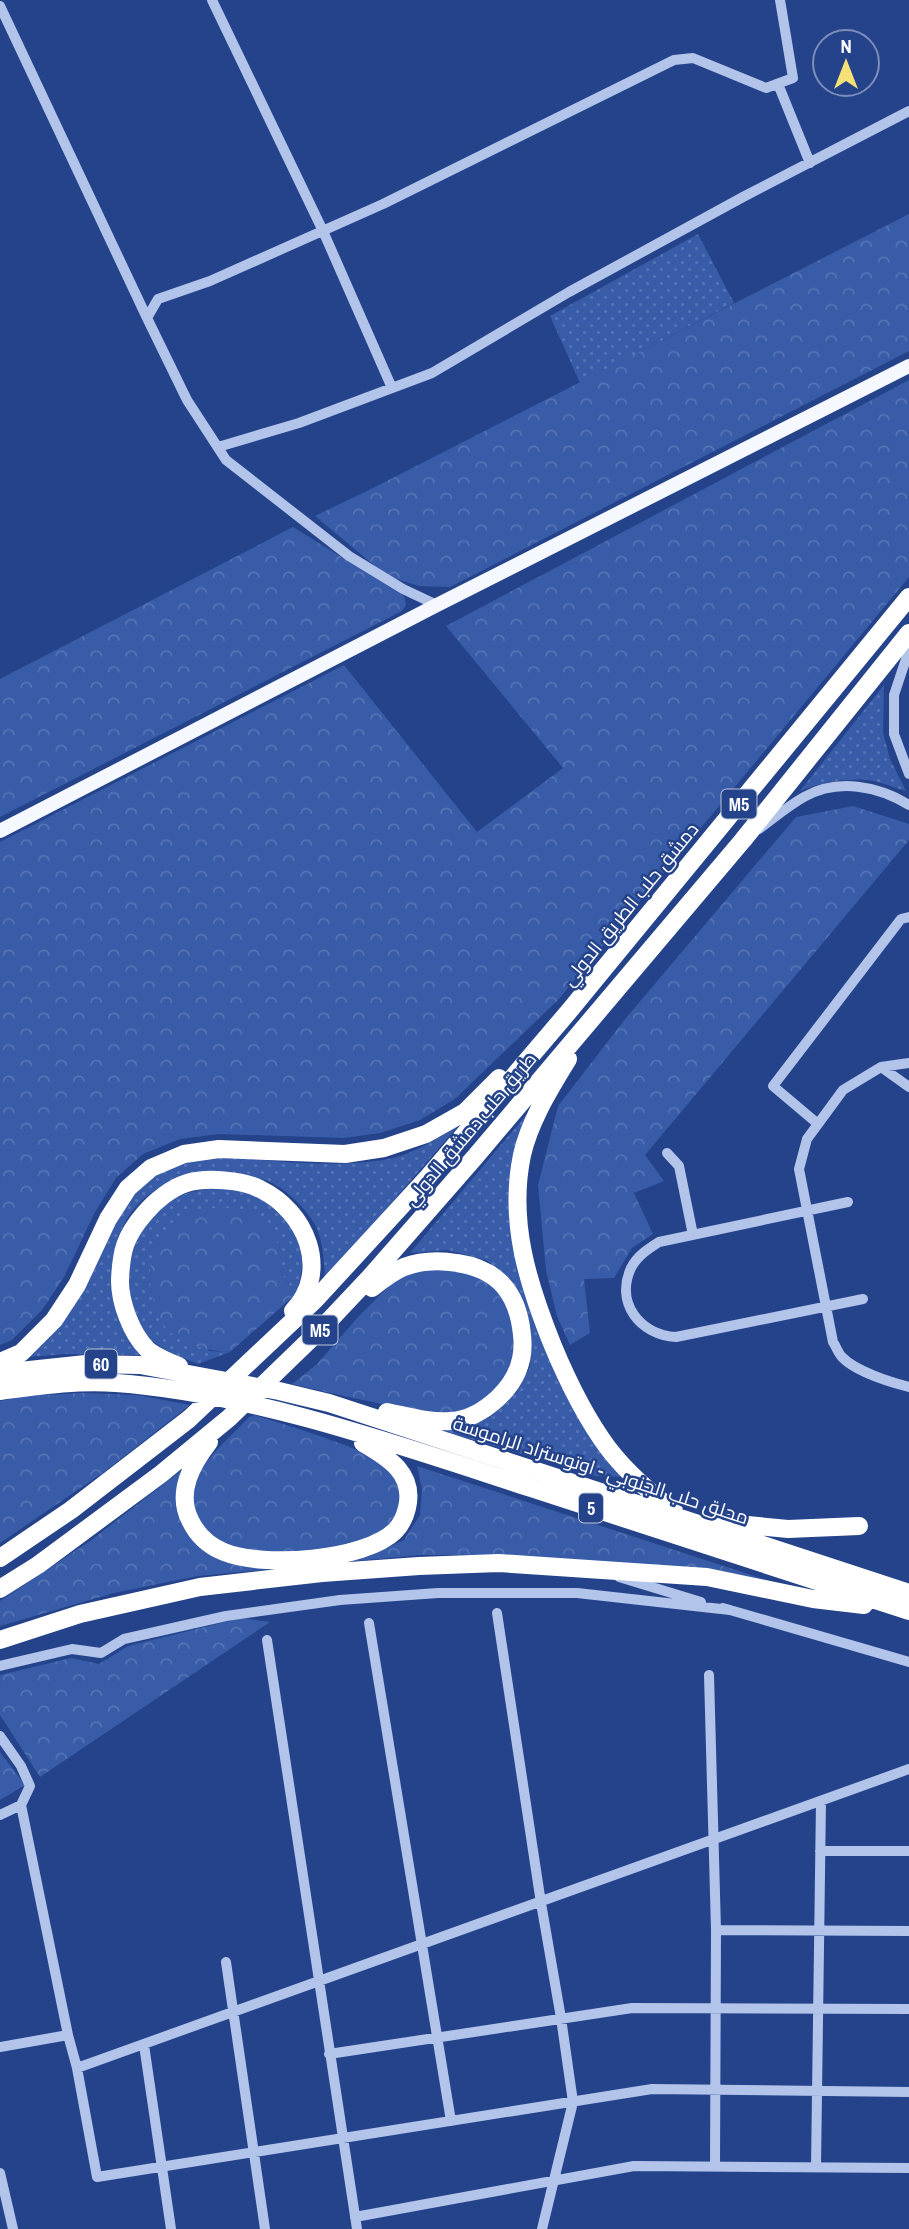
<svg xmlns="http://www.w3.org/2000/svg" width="909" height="2229" font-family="'Archivo Narrow',Cairo,sans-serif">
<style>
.grass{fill:url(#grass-dots)}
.forest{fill:url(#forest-crowns)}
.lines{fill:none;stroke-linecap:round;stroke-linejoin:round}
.minor{stroke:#b2c4ea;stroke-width:10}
.major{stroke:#f5f8fe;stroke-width:14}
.highway{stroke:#fff;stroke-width:18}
.labels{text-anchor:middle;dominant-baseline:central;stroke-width:5;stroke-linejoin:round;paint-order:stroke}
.shield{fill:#24438b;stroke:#bdc7dc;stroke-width:2}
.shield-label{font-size:18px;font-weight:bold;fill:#fff}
.street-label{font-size:19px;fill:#fff;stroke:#24438b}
</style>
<defs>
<pattern id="grass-dots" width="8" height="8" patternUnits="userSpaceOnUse" patternTransform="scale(1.75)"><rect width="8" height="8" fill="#385ca8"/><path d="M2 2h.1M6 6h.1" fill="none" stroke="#5674b5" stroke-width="1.8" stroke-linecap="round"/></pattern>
<pattern id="forest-crowns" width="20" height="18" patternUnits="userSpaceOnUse" patternTransform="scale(1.75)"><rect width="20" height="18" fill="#385ca8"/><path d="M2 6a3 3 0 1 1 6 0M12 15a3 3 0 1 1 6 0" fill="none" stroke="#5674b5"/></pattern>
</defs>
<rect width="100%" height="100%" fill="#24438b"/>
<path class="grass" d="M698 234 734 303 580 383 550 316Z
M884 685 883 732 890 759 906 791C894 788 880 781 867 780 845 778 820 783 800 791Z
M537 1102 510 1179 509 1217 517 1261 580 1419 622 1477 595 1476 444 1431 485 1420 516 1393 530 1367V1332L527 1312 511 1280 486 1260 447 1250 410 1253Z
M460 1124 325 1279C324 1260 323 1237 313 1221 302 1205 284 1187 265 1180 257 1177 246 1177 238 1175 175 1164 117 1199 113 1266 113 1274 111 1284 112 1293 116 1317 128 1335 141 1355L66 1354 29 1357C50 1337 69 1317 83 1291 105 1252 112 1201 153 1175 193 1149 243 1159 288 1162 320 1164 351 1165 383 1160 411 1156 437 1139 460 1124Z
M224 1187C234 1190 247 1191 256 1195 278 1204 299 1232 302 1255 303 1269 300 1281 296 1294L282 1275V1258L197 1210 174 1224 157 1244 209 1351 230 1352 198 1364C184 1358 165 1352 154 1342 118 1309 122 1235 163 1206 183 1191 199 1190 224 1187Z"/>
<path class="forest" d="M909 214V351L450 587 419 586 387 576 315 516 375 487Z
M909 380V577L559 999 455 1099 420 1120 380 1133 344 1138 219 1134 180 1139 143 1154 116 1178 95 1212 64 1277 42 1310 12 1340 0 1345V842L344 665 477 832 563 768 446 626Z
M293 527 404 596 406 605 402 611 0 817V679Z
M853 806 909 824V840L645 1155 664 1181 634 1193 653 1234 632 1248 614 1278 584 1279 590 1333 570 1345 557 1316 546 1270 538 1185 558 1106 626 1018 796 817Z
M222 1207 248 1212 263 1223 277 1242 282 1258V1275L296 1294 230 1352C209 1351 180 1345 166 1328 159 1319 156 1309 153 1298 143 1260 158 1227 195 1211 203 1208 214 1208 222 1207Z
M439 1267C463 1272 491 1276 506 1297 534 1334 507 1398 464 1411 457 1414 446 1416 438 1416 425 1415 410 1410 396 1407 361 1400 327 1392 292 1384L317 1364 359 1316 396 1279 409 1272Z
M82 1393 137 1395 190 1405 104 1472 0 1543V1401L23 1396Z
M255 1415C281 1424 384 1453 396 1473 405 1489 401 1515 388 1528 362 1552 260 1559 228 1545 211 1538 203 1530 196 1513 192 1502 191 1494 195 1482 203 1459 233 1435 249 1417Z
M417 1466 782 1585 709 1570 613 1562 502 1555H420L198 1576 114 1593 0 1626V1601L90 1541 183 1469 198 1542 316 1564 375 1553 404 1540 420 1515 422 1489Z
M241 1618 270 1622 40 1777 0 1715V1675L71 1658 99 1664 128 1646Z
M0 1752 25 1785 0 1800Z"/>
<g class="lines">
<path class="minor" d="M212 0 323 231 392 388
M0 6 147 318
M778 84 810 163
M218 447 299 423 432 373 569 292 743 197 909 111
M437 605 403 589 349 556 226 460 187 400 147 318 158 299 210 281 383 204 674 60 693 58 766 88 793 78 780 0
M909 650 894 695V734L909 774
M759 829C774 818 788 806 804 797 838 778 878 786 909 805
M909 1063 881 1067 843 1090 807 1139 799 1169 833 1342C836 1346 838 1353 842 1357 855 1371 890 1382 909 1387
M881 1067 909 1087
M818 1124 773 1086 901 919 909 917
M667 1153 679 1166 693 1235
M848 1202 659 1242C648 1249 637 1256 631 1268 615 1303 640 1335 676 1337L863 1299
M619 1577 701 1602
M723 1608 909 1662
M497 1613 541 1903 561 2018 573 2102 542 2229
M369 1623 451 2121
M267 1640 357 2229
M0 1666 72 1649 101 1653 124 1639 226 1616 340 1600 438 1593H577L730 1610
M709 1675 716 1930 909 1931
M0 1736 21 1766 30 1786 21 1805 0 1815
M21 1805 68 2035
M820 1851H909
M226 1962 265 2229
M144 2045 171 2229
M0 2047 68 2035 77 2068 909 1769
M329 2054 632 2008 909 2009
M77 2068 97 2177 652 2089 909 2092
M715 2167 716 1930
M816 2167 821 1801
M0 2173 13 2229
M355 2217 634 2166 909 2168"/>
<path class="major" d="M0 831 437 605 909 366"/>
<path class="highway" d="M568 1059C550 1089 530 1120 522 1155 508 1222 528 1284 553 1346 568 1382 585 1417 608 1448 627 1473 650 1492 674 1511
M372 1288C382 1280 392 1272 404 1267 420 1261 440 1260 457 1263 499 1269 518 1294 522 1335 525 1360 516 1381 498 1398 485 1410 469 1420 451 1421 430 1423 407 1416 387 1412
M0 1362 21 1353 54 1320 77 1285 108 1219 128 1188 151 1168 184 1154 219 1149 345 1154 384 1148 426 1134 465 1112 499 1078
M179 1366C169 1362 154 1356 147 1349 131 1333 120 1302 120 1281 121 1251 125 1236 145 1213 155 1201 171 1188 187 1183 206 1177 243 1180 260 1189 306 1211 331 1271 293 1311
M0 1373 86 1364 140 1365 279 1391 329 1403 909 1593
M0 1391C38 1386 77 1380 116 1383 253 1393 401 1446 531 1488 657 1529 783 1570 909 1611
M209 1442C192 1464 176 1492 190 1520 197 1535 209 1546 224 1552 263 1568 364 1561 395 1531 401 1525 405 1516 407 1508 415 1474 389 1458 363 1443
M716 1522 788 1529 859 1526
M0 1558 71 1510 189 1419 315 1300 428 1177 570 1010 909 597
M0 1589 38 1565 161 1474 229 1418 323 1327 371 1276 475 1157 743 840 909 633
M0 1640 80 1614 200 1587 322 1573 419 1566 499 1563 707 1577 813 1599 864 1605"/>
</g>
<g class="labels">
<g class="shield">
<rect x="721.5" y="789.5" width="35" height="29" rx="5"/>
<rect x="302.5" y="1315.5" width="35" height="29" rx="5"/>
<rect x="85" y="1349.5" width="32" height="29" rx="5"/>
<rect x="579" y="1493.5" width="24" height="29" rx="5"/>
</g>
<g class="shield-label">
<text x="739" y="804">M5</text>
<text x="320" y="1330">M5</text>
<text x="101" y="1364">60</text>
<text x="591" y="1508">5</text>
</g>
<g class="street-label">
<text transform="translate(630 904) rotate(-51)">دمشق حلب الطريق الدولي</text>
<text transform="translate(470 1129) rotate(-50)">طريق حلب دمشق الدولي</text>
<text transform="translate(601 1470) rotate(18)">محلق حلب الجنوبي - اوتوستراد الراموسة</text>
</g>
</g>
<g transform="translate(846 63)"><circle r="33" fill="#24438b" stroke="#7c8eb9" stroke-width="2"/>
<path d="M0-5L12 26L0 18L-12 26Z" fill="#f5e175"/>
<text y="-10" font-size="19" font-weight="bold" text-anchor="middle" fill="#ffffff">N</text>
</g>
</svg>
